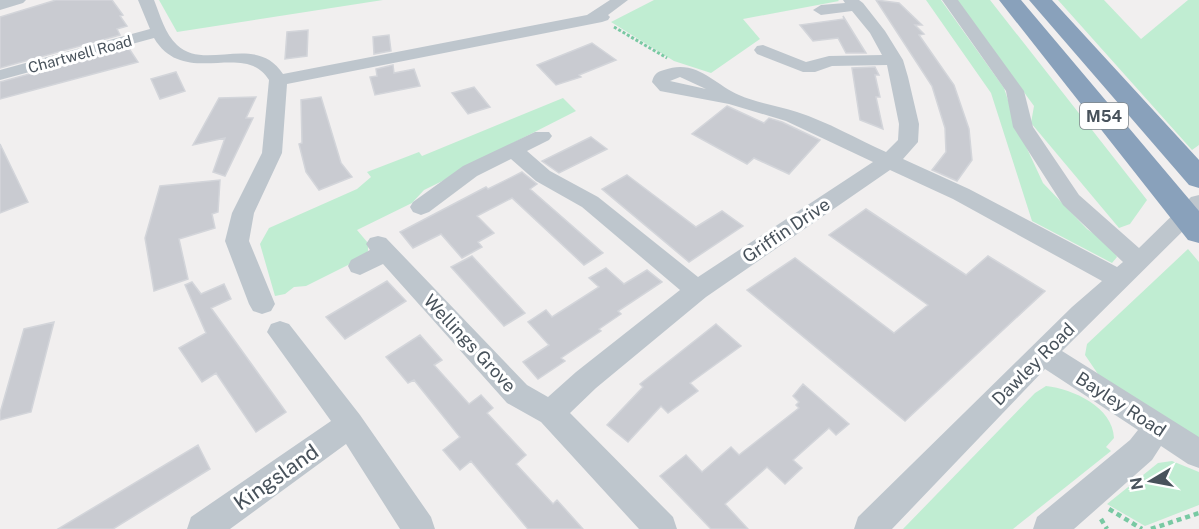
<svg xmlns="http://www.w3.org/2000/svg" width="1199" height="529" font-family="'Public Sans',sans-serif">
<style>
.green{fill:#c0edd2}
.building{fill:#c9cbd1;stroke:#d3d5da;stroke-width:1.5}
.lines{fill:none;stroke-linecap:round;stroke-linejoin:round}
.path-far1{stroke:#79c9a3;stroke-width:3;stroke-dasharray:3 2;stroke-linecap:butt}
.path{stroke:#79c9a3;stroke-width:4.5;stroke-dasharray:5 4;stroke-linecap:butt}
.minor{fill:#bec6cd;fill-rule:evenodd}
.highway{fill:#89a1bb;fill-rule:evenodd}
.labels{text-anchor:middle;dominant-baseline:central;stroke-width:6;stroke-linejoin:round;paint-order:stroke}
.far-street-label{font-size:15px;fill:#48525b;stroke:#fff}
.shield{fill:#fff;stroke:#7f868c;stroke-width:1.5}
.shield-label{font-size:16px;font-weight:bold;fill:#48525b}
.street-label{font-size:18px;fill:#48525b;stroke:#fff}
.near-street-label{font-size:21px;fill:#48525b;stroke:#fff}
</style>
<rect width="100%" height="100%" fill="#f1efef"/>
<path class="green" d="M159 0H383L177 32Z
M654 0H838L839 1 743 19 760 39 711 73 674 61 611 22Z
M926 0H941L1004 88 1017 127 1043 183 1087 229 1109 244 1117 257 1112 263 1032 221 991 93Z
M957 0H990L1147 200 1130 224 1119 228 1031 123 1034 106Z
M1058 0H1104L1141 39 1188 0H1199V145L1192 150Z
M563 98 576 111 462 169 463 171 424 190 412 203 357 230 368 243V251L358 260 306 286 294 287 285 294 275 296 260 244 269 228 357 189 371 177 367 172 419 152 422 156Z
M1188 249 1199 262V447L1100 377 1085 355 1087 344Z
M1046 386C1073 389 1113 407 1114 438L1106 447 1111 451 1013 529H903L1035 393Z
M1172 461 1199 472V505L1145 526 1107 504 1158 463Z"/>
<path class="building" d="M56 0H112L123 15 120 16 127 26 117 29 120 35 0 68V17Z
M876 0 899 3 922 25H915L924 34 919 35 954 85 969 129 972 160 957 181 932 170 946 152 945 128 932 86Z
M843 16 866 53H846L838 38 813 41 800 25 844 19Z
M308 30 307 56 285 59 287 32Z
M389 35 391 51 374 54 373 37Z
M592 43 616 60 579 75 581 77 556 85 537 65Z
M128 47 138 62 0 99V82Z
M393 65 394 73 414 69 420 86 375 95 370 77 377 76 376 69Z
M875 67 879 75H875L880 97H876L883 129 860 120 852 68Z
M176 72 185 91 160 99 151 79Z
M474 87 490 107 468 114 452 93Z
M256 97 246 118H253L225 176 213 172 225 138 193 145 219 98Z
M321 97 341 163 352 177 319 190 306 172 299 144 302 143 301 100Z
M727 106 764 123 769 118 782 122 820 140 789 174 754 158 747 164 692 134Z
M591 137 607 149 559 173 542 161Z
M0 144 28 202 0 213Z
M522 172 537 184 530 189 603 253 584 265 512 198 477 216 494 233 478 242 482 247 462 258 441 234 413 248 400 232 486 187 488 189Z
M627 175 696 227 722 211 743 226 689 262 602 189Z
M220 180 218 212 212 214 215 228 179 239 188 279 154 291 145 238 160 186Z
M866 209 966 275 988 256 1045 291 905 421 747 290 795 258 894 333 928 305 829 235Z
M472 256 525 313 504 326 451 267Z
M606 268 624 284 647 270 662 282 618 311 621 314 599 329 601 331 561 358 565 361 538 379 523 362 549 345 528 322 546 310 552 317 599 287 589 278Z
M387 281 406 301 345 339 326 317Z
M192 282 201 294 224 284 231 299 211 308 286 412 256 432 216 373 202 382 179 348 206 333 185 285Z
M54 322 31 412 0 420V413L24 329Z
M716 324 741 346 690 383 698 391 668 413 661 406 628 442 607 425 643 387 640 384Z
M420 335 442 360 434 365 469 404 481 395 493 408 487 413 526 455 516 464 553 504 557 500 583 529H528L471 461 460 470 443 450 460 437 414 380 408 383 386 357Z
M803 384 849 424 836 435 829 428 793 460 802 468 785 484 767 467 725 504 748 529H711L660 476 686 455 702 472 731 447 739 455 799 408 796 405 799 402 793 396Z
M198 445 210 469 113 529H58Z"/>
<g class="lines">
<path class="path-far1" d="M614 27 667 58"/>
<path class="path" d="M1109 509 1142 529
M1101 519 1107 529
M1151 529 1199 513"/>
<path class="minor" d="M0 0H26L23 3 0 10Z
M138 0H154C160 15 165 34 177 45 205 72 256 32 283 74L587 15 610 0H628L608 15 610 17 608 20 602 22 287 84 282 153 254 213 249 241 275 304 271 311 262 314 253 311 249 304 225 241 232 213 262 153 269 80C245 40 184 89 154 38L0 80V70L150 29Z
M843 0H859L863 3 885 31 903 60 908 77 919 124 918 142 903 159 969 189 1117 267 1123 262 1063 205 1013 127 1006 91 942 0H958L1024 91 1033 127 1079 195 1139 248 1191 197 1199 195V215L1062 351 1199 437V468L1188 464 1161 446 1152 460 1074 529H1033L1037 517 1130 440 1138 430 1045 369 892 529H854L858 517 1072 307 1102 281 953 199 890 170 706 297 596 388 570 413 673 517 677 529H639L541 422 507 403 383 264 360 275 351 272 348 266 351 260 370 250 366 244 370 238 378 236 386 238 527 385 548 397 576 372 680 290 582 207 536 181 511 159 477 176 429 212 421 215 413 212 410 207 413 202 463 166 535 132H549L552 136 549 140 527 151 550 171 598 197 698 277 873 162 786 121 729 104 660 91 652 82C654 74 657 72 664 70 696 58 714 84 739 95 757 103 779 106 797 112 828 122 857 139 886 152L898 140 899 124 887 65 832 66 815 72H803L757 54 754 50 757 46 763 45 806 62 829 56 882 55 870 33 852 11 821 15 813 10 821 5 845 3ZM680 77 706 89 670 81Z
M280 321 289 324 360 415 431 517 435 529H400L346 444 230 529H187L191 517 331 421 267 332 271 324Z"/>
<path class="highway" d="M999 0H1021L1199 211V243L1188 240Z
M1029 0H1052L1199 160V188L1189 185Z"/>
</g>
<g class="labels">
<g class="far-street-label">
<text transform="translate(80 54) rotate(-15)">Chartwell Road</text>
</g>
<rect class="shield" x="1080" y="103" width="48" height="26" rx="4.5"/>
<g class="shield-label">
<text x="1104" y="116">M54</text>
</g>
<g class="street-label">
<text transform="translate(786 230) rotate(-34)">Griffin Drive</text>
<text transform="translate(470 343) rotate(47)">Wellings Grove</text>
<text transform="translate(1033 364) rotate(-45)">Dawley Road</text>
<text transform="translate(1121 404) rotate(33)">Bayley Road</text>
</g>
<g class="near-street-label">
<text transform="translate(276 477) rotate(-35)">Kingsland</text>
</g>
</g>
<g transform="translate(1151 481) rotate(260)" stroke="#ffffff" stroke-width="4.5" paint-order="stroke">
<path d="M0-4.5L10 22L0 15L-10 22Z" fill="#48525b"/>
<text y="-9" font-size="16" font-weight="bold" text-anchor="middle" fill="#48525b">N</text>
</g>
</svg>
